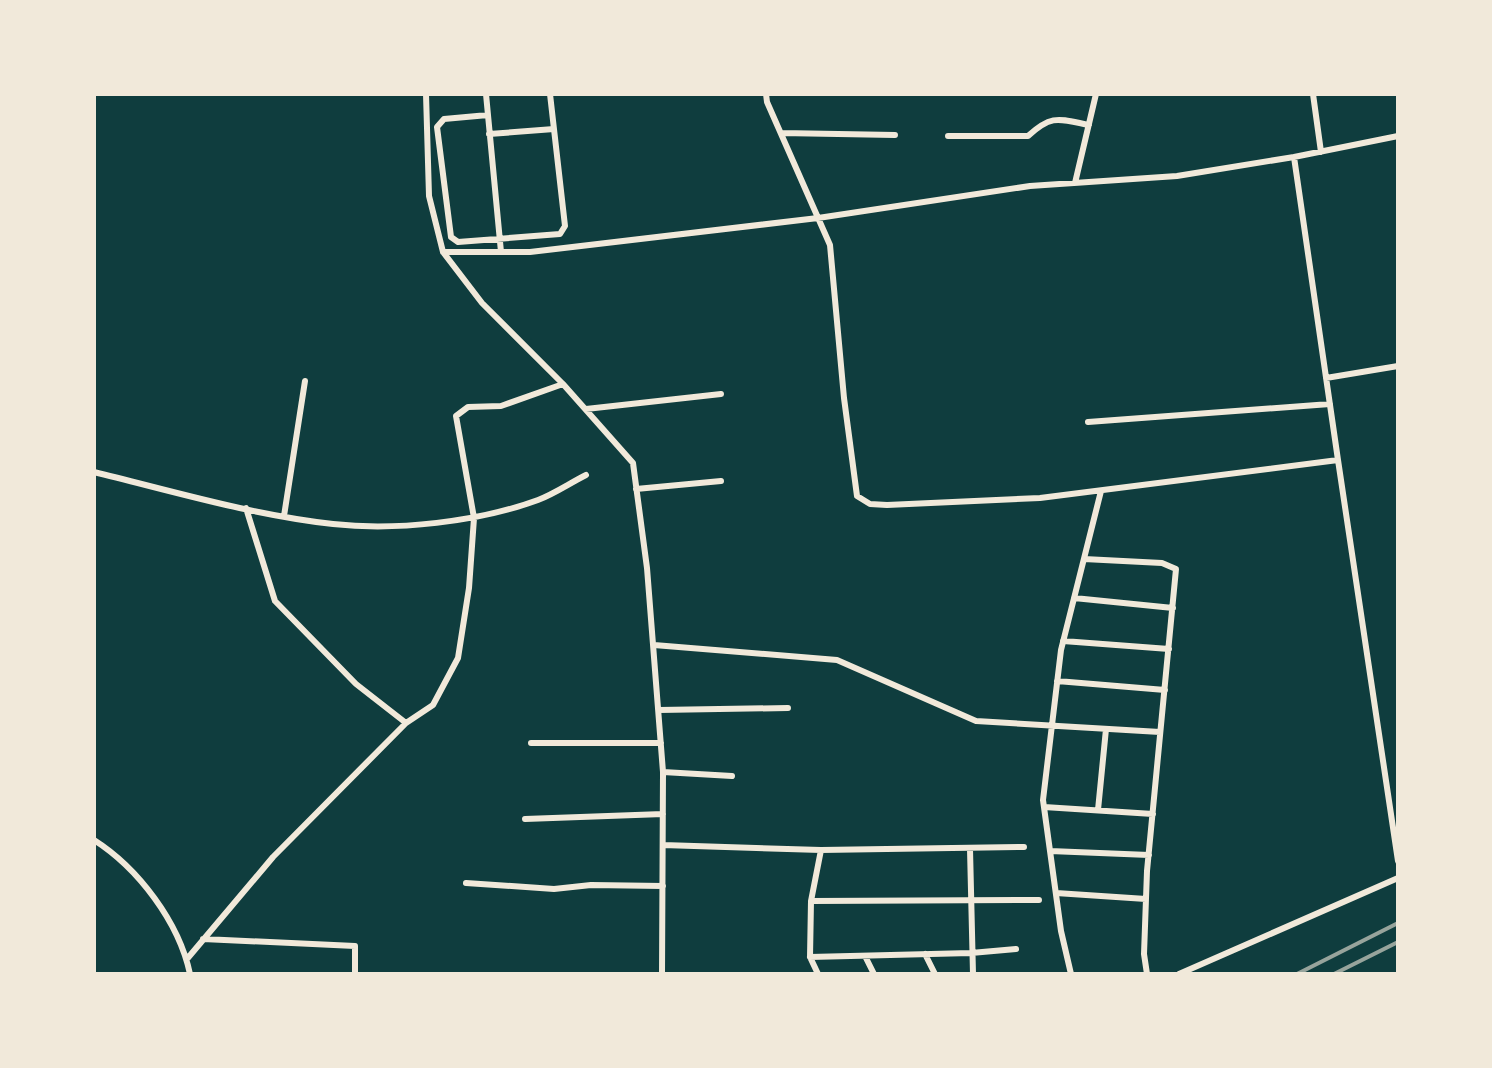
<svg xmlns="http://www.w3.org/2000/svg" width="1492" height="1068" font-family="Barlow,sans-serif">
<style>
.lines{fill:none;stroke-linecap:round;stroke-linejoin:round}
.minor{stroke:#f1e9da;stroke-width:6}
.rail{stroke:#97a49c;stroke-width:4}
</style>
<rect width="100%" height="100%" fill="#0f3d3e"/>
<g class="lines">
<path class="minor" d="M426 94 429 196 443 252 482 303 563 384 633 463 647 568 663 772 662 974
M486 94 501 252
M766 94 767 102 830 245 844 398 857 496 870 504 887 505 1040 498 1338 460 1398 861
M1313 94 1321 152
M488 115 444 119 437 127 451 237 458 242 560 234 565 226 550 94
M781 133 895 135
M489 134 554 129
M948 136H1028C1052 114 1059 119 1089 125
M1075 183 1096 94
M443 252H530L818 218 1030 186 1177 176 1294 157
M1326 378 1398 366
M586 409 721 394
M1088 422 1330 404
M1338 460 1294 157 1398 136
M94 472C172 491 252 515 333 524 396 531 478 522 538 500 554 494 570 483 586 475
M636 489 721 481
M246 508 275 601 356 684 406 723
M284 516 305 381
M1084 559 1162 563 1176 569 1147 871 1144 954 1147 974
M1074 598 1173 608
M1063 641 1169 649
M654 645 837 660 976 721 1160 732
M1057 681 1165 690
M659 710 788 708
M531 743H661
M663 772 732 776
M1044 807 1153 814
M1098 810 1106 729
M525 819 663 814
M94 840C138 868 179 922 190 974
M663 845 821 850 1024 847
M970 849 973 974
M821 850 811 901 810 957 971 953 1016 949
M1050 851 1149 855
M466 883 554 889 591 885 663 886
M1056 893 1146 899
M811 901 1039 900
M203 939 355 946V974
M925 954 935 974
M865 956 874 974
M810 957 818 974
M187 959 273 857 406 723 433 705 458 658 469 588 474 518 456 416 468 407 501 406 563 384
M1071 974 1061 931 1043 800 1061 650 1101 491
M1179 974 1398 878"/>
<path class="rail" d="M1297 974 1398 923
M1334 974 1398 942"/>
</g>
<rect width="1492" height="1068" fill="none" stroke="#f1e9da" stroke-width="192"/>
</svg>
